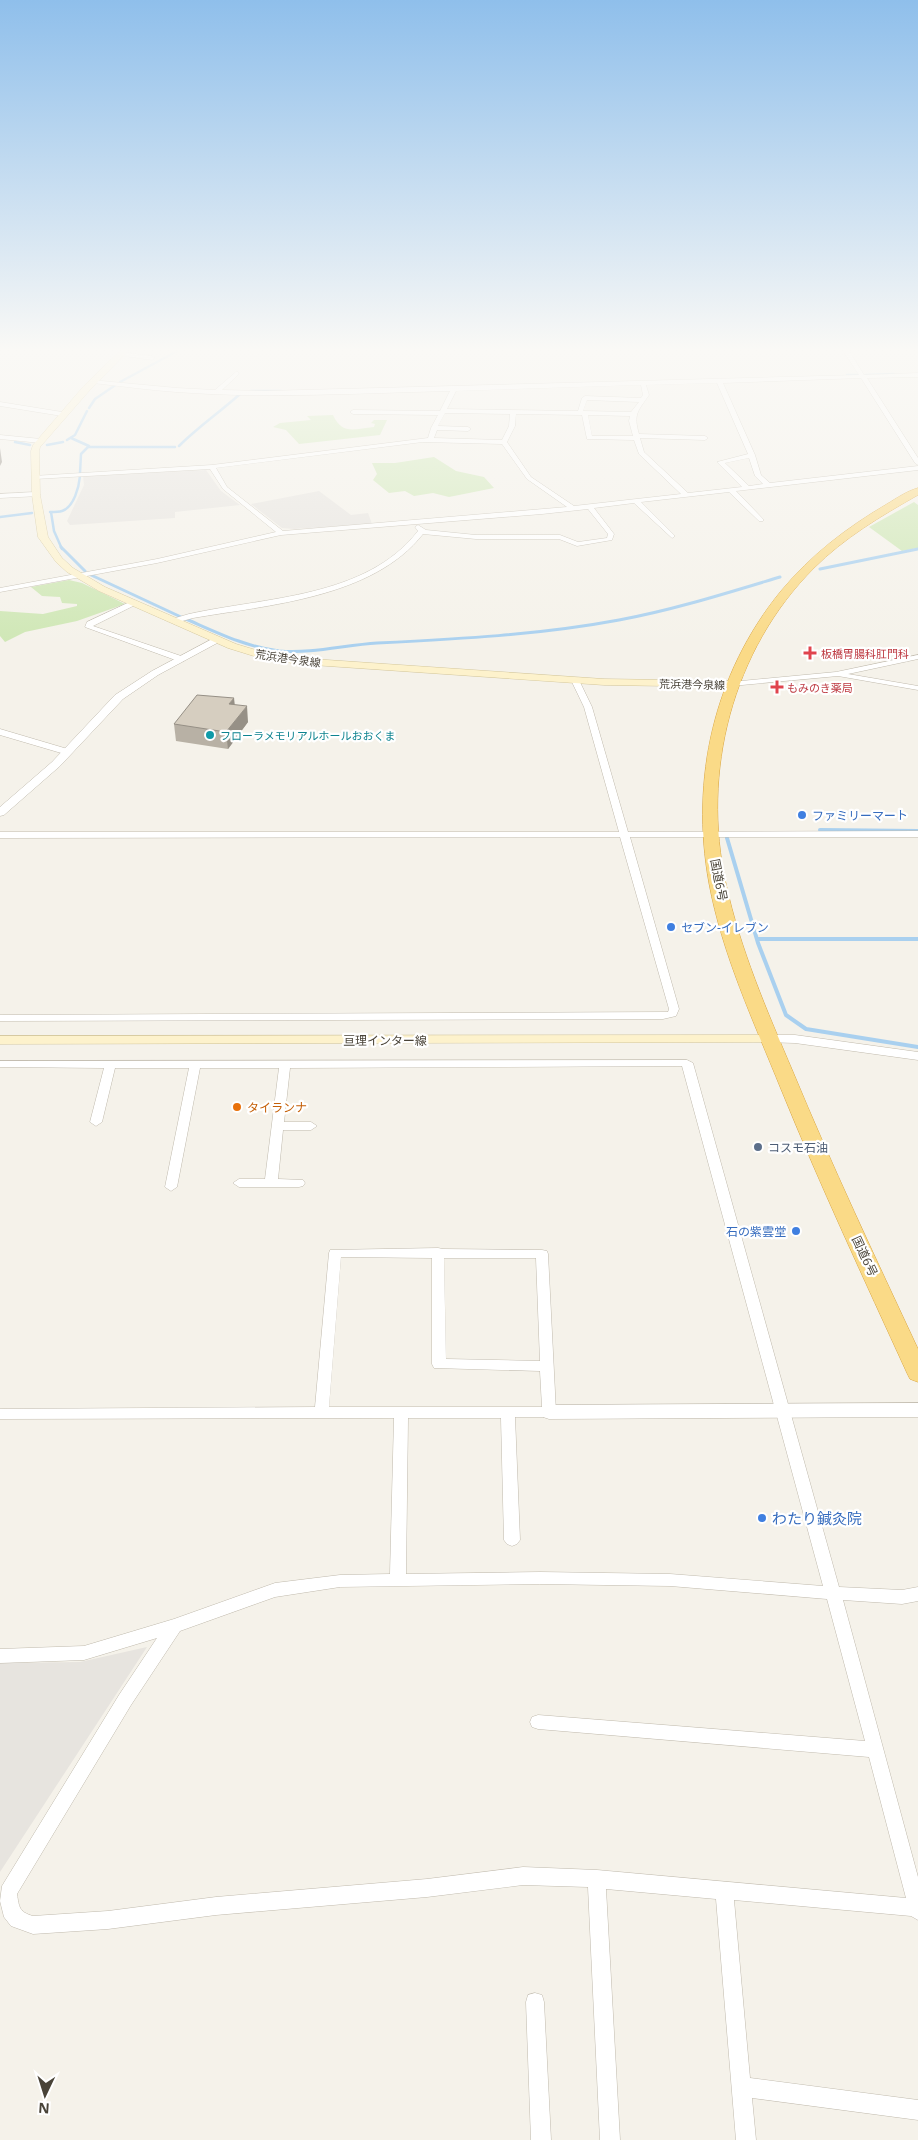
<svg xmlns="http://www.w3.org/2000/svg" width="918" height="2140" font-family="'Noto Sans','Noto Sans JP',sans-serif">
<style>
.industrial{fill:#e7e4df}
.green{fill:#cfe7b5}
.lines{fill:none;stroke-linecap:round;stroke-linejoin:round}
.stream-far2{stroke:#a9d0ef;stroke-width:2.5}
.stream-far1{stroke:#a9d0ef;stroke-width:3}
.stream{stroke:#a9d0ef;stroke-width:4}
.minor-casing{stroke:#c0baad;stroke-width:1}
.tertiary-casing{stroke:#c0baad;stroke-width:1}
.secondary-casing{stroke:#d3c69b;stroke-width:1}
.trunk-casing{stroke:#d9a540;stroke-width:1}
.minor{fill:#fff;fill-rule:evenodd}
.tertiary{fill:#fff;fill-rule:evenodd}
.secondary{fill:#fdf2cc;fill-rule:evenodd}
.trunk{fill:#fada87;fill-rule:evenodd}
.wall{fill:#b8b1a5}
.shaded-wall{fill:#969086}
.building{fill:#d6cec0;stroke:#969086}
.health-dot{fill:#e0444e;stroke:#fff;stroke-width:2}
.culture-dot{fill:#0f9aa8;stroke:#fff;stroke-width:2}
.shop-dot{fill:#3f7fe0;stroke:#fff;stroke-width:2}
.food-dot{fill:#e8710a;stroke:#fff;stroke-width:2}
.service-dot{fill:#5c6f8a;stroke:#fff;stroke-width:2}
.labels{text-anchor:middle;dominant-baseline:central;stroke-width:4.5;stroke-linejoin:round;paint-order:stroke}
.far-health-label{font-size:11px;fill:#be3a42;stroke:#fff;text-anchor:start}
.far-street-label{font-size:11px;fill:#494338;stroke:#fff}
.far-culture-label{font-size:11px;fill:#0d838f;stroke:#fff;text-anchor:start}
.shop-label{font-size:12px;fill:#366cbe;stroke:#fff;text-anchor:start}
.street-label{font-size:12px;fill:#494338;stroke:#fff}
.food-label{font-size:12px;fill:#c56008;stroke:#fff;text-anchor:start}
.service-label{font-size:12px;fill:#4e5e75;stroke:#fff;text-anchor:start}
.near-shop-label{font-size:15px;fill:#366cbe;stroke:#fff;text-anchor:start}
</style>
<rect width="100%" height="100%" fill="#f5f2ea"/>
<path class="industrial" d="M206 470 221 491 240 505 175 512V518L70 525 67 521 84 485 83 476Z
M319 491 351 515 368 513 372 524 294 529 282 528 251 504Z
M147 1647 0 1872V1663L80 1662Z"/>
<path class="green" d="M333 415C342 435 354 429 374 427L375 424 371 423 374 420H387L380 435 299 444 286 430 273 427 280 423 311 420 307 416Z
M434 457 456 471 484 477 494 488 449 497 433 493 414 496 405 491 389 493 373 480 377 474 372 463H395Z
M914 502 918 505V548L902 551 869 527Z
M69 580 82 583 125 604 77 621 25 632 5 642 0 636V611L43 614 77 606V604L62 603 60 597 42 596 31 587Z"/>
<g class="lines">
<path class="stream-far2" d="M847 375H858
M866 375 894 374
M120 382 181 349
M251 391H281
M89 408 95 399 117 384
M71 438 89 446
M67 440 75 435 87 411
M15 442 30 445
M47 445 63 442
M179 446C198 427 220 412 240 394
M80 473 81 454 88 447H175
M50 512C54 512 59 512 62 511 74 507 79 487 80 476
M51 512 54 531 62 549
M0 517 32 513"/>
<path class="stream-far1" d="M61 547 85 571
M820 569 918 549
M91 575 181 617
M186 619C216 632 246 647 279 651 311 654 345 645 377 643 458 639 539 635 619 620 673 610 727 593 780 577"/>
<path class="stream" d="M820 830 918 831
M727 838 758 943 786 1015 806 1029 918 1047
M757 939H918"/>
<defs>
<path id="minor" d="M842 349H848L864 375 918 373V377L867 378 918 458V465L915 463 861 378 723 383 755 455 761 475 770 483 918 466V470L736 491 763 519V521H759L729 492 641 502 674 535V537L672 538 634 503 594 508 614 534 612 540 577 546 559 539H476L423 534C373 598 268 605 193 618L175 623H172V619L189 614C266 597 366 598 418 531L415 527 418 525 426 530 476 535H560L578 542 607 538 608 534 588 509 542 514 281 535 157 563 0 592V588L157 559 276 532 223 489 210 469 35 479 32 477 33 476 212 465 428 438 431 428 438 415 353 414 350 412 353 410 440 411 450 391C359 393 267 399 176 392 149 390 121 386 93 383L91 380 177 388 215 390 237 371 239 374 222 390 265 391 859 375ZM717 383 748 454 717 462 742 487 688 493 644 452 640 438 705 440 708 438 705 436 639 434C633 414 638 411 649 395L646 385ZM641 385 643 395 641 398 585 396 582 398 578 411 447 409 456 391ZM587 400 639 402 631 412 583 411ZM445 413 510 414 509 426 502 440 434 438 437 430 468 431 471 429 468 427 438 426ZM516 414 582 415 587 439 634 440 639 454 681 494 574 506 531 477 507 442 515 426ZM588 415 630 416 629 421 633 436H592ZM423 442 502 444 527 479 567 507 283 531 227 487 216 468ZM749 458 755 476 763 484 749 486 725 463Z
M119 352 152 356 155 358 152 360 117 355Z
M0 402 62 412 65 414 62 416 0 406Z
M0 435 41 439 44 441 41 443 0 439Z
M132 601 139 603 93 626 184 657V661H178L85 627 87 622Z
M918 655V659L848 674 918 686V690L838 676 731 686 727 684 731 682 836 672Z
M572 678H578L592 707 628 832 918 831V837H630L679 1009 676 1016 663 1019 0 1021V1015L668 1012 669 1009 620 837 0 838V832H619L584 707 571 680Z
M0 729 71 750 72 752 68 755 0 735Z
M687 1060 693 1063 839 1587 902 1590 918 1587V1601L902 1604 843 1600 918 1877V1920L911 1916 734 1900 750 2078 918 2100V2120L752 2098 756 2140H736L716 1899 606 1889 620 2140H600L588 1887 523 1885 427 1897 216 1915 108 1929 33 1934 11 1926 4 1917 0 1901 2 1886 119 1695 157 1638 84 1660 0 1663V1649L84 1646 174 1619 275 1583 340 1575 390 1574 394 1418 0 1419V1409L315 1407 329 1253 330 1250 438 1248 443 1249 542 1250 547 1251 548 1254 556 1412 554 1416 549 1417H515L520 1540 517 1544 512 1546 507 1544 504 1540 501 1418H408L406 1574 540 1572 670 1574 823 1586 682 1066 290 1068 284 1122H311L317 1126 311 1130H283L278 1179 303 1180 305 1183 303 1186 299 1187H239L233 1183 239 1179H265L279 1068H200L177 1187 171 1191 165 1187 189 1068H115L102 1122 96 1126 90 1122 104 1068 0 1067V1061ZM341 1257 432 1258V1364L434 1368 540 1371 542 1407H329ZM444 1258H536L540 1361 446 1359ZM540 1584 670 1586 827 1599 865 1741 538 1715 532 1717 530 1722 532 1727 538 1729 869 1757 906 1898 597 1870 523 1867 427 1879 216 1897 108 1911 33 1916C19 1912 19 1907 17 1894L131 1705 180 1631 275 1597 340 1587Z
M535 1993 542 1995 544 2002 551 2140H531L526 2002 528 1995Z"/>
<path id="tertiary" d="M36 492 40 494 39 496 0 498V494Z
M216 637 219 638V642L158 675 123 699 60 766 4 815 0 816V807L52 762 115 695 152 671Z
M770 1035H795L918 1052V1060L795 1043 765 1042 763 1039 765 1036Z
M918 1403V1417L549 1419 543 1417 540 1412 543 1407 549 1405Z"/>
<path id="secondary" d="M122 349H130L89 391 40 447 39 451 40 495 48 537 62 558 73 568 105 587 236 644 259 651 298 658 604 679 731 681 736 684 731 687 604 685 298 664 257 657 228 648 99 591 67 572 56 562 38 537 32 495 31 451 33 445 83 387Z
M770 1035 775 1036 777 1039 775 1042 0 1044V1036Z"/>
<path id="trunk" d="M918 488V495C881 516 844 538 814 568 732 650 701 772 726 884 740 949 767 1011 793 1072 832 1166 875 1257 918 1349V1382L910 1379 907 1373C864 1279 820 1185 781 1089 754 1022 722 954 709 883 690 779 714 673 781 591 811 555 846 528 887 504 897 498 907 491 918 488Z"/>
</defs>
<use href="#minor" class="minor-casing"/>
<use href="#tertiary" class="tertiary-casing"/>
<use href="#secondary" class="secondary-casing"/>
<use href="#trunk" class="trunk-casing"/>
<use href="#minor" class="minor"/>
<use href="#tertiary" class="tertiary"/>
<use href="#secondary" class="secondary"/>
<use href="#trunk" class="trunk"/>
</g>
<path class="wall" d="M235 705 248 722 228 749 176 741 174 724Z"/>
<path class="shaded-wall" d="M0 448 2 462 0 466Z
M234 698 236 715 229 704Z
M247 706 248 722 228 749 226 732Z"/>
<path class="building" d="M197 695 234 698 229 704 247 706 226 732 174 724Z"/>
<linearGradient id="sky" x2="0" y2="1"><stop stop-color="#8fbfeb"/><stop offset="0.54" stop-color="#faf9f6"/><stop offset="1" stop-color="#faf9f6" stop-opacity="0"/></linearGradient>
<rect width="918" height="648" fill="url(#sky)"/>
<g class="health-dot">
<path d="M807.5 645.5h5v5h5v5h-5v5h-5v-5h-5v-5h5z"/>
<path d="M774.5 679.5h5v5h5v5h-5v5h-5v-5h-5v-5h5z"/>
</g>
<circle class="culture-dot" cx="210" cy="735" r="5"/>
<g class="shop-dot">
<circle cx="802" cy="815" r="5"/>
<circle cx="671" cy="927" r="5"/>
<circle cx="796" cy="1231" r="5"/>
<circle cx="762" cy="1518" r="5"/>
</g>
<circle class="food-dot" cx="237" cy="1107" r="5"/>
<circle class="service-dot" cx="758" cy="1147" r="5"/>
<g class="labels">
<g class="far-health-label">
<text x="821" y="653">板橋胃腸科肛門科</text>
<text x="787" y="687">もみのき薬局</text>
</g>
<g class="far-street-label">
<text transform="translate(288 658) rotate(8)">荒浜港今泉線</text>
<text transform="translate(692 684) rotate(1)">荒浜港今泉線</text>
</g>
<g class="far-culture-label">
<text x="220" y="735">フローラメモリアルホールおおくま</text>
</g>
<g class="shop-label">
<text x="812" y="815">ファミリーマート</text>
<text x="681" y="927">セブン-イレブン</text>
<text x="786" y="1231" text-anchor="end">石の紫雲堂</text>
</g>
<g class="street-label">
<text transform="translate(719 880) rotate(79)">国道6号</text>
<text x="385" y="1040">亘理インター線</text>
<text transform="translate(865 1256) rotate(65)">国道6号</text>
</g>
<g class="food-label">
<text x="247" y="1107">タイランナ</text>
</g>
<g class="service-label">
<text x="768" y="1147">コスモ石油</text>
</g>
<g class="near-shop-label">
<text x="772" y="1518">わたり鍼灸院</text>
</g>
</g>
<g transform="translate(45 2095) rotate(184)" stroke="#ffffff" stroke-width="4" paint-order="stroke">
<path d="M0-4L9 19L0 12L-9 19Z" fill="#494338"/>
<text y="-8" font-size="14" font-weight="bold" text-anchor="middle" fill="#494338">N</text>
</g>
</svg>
